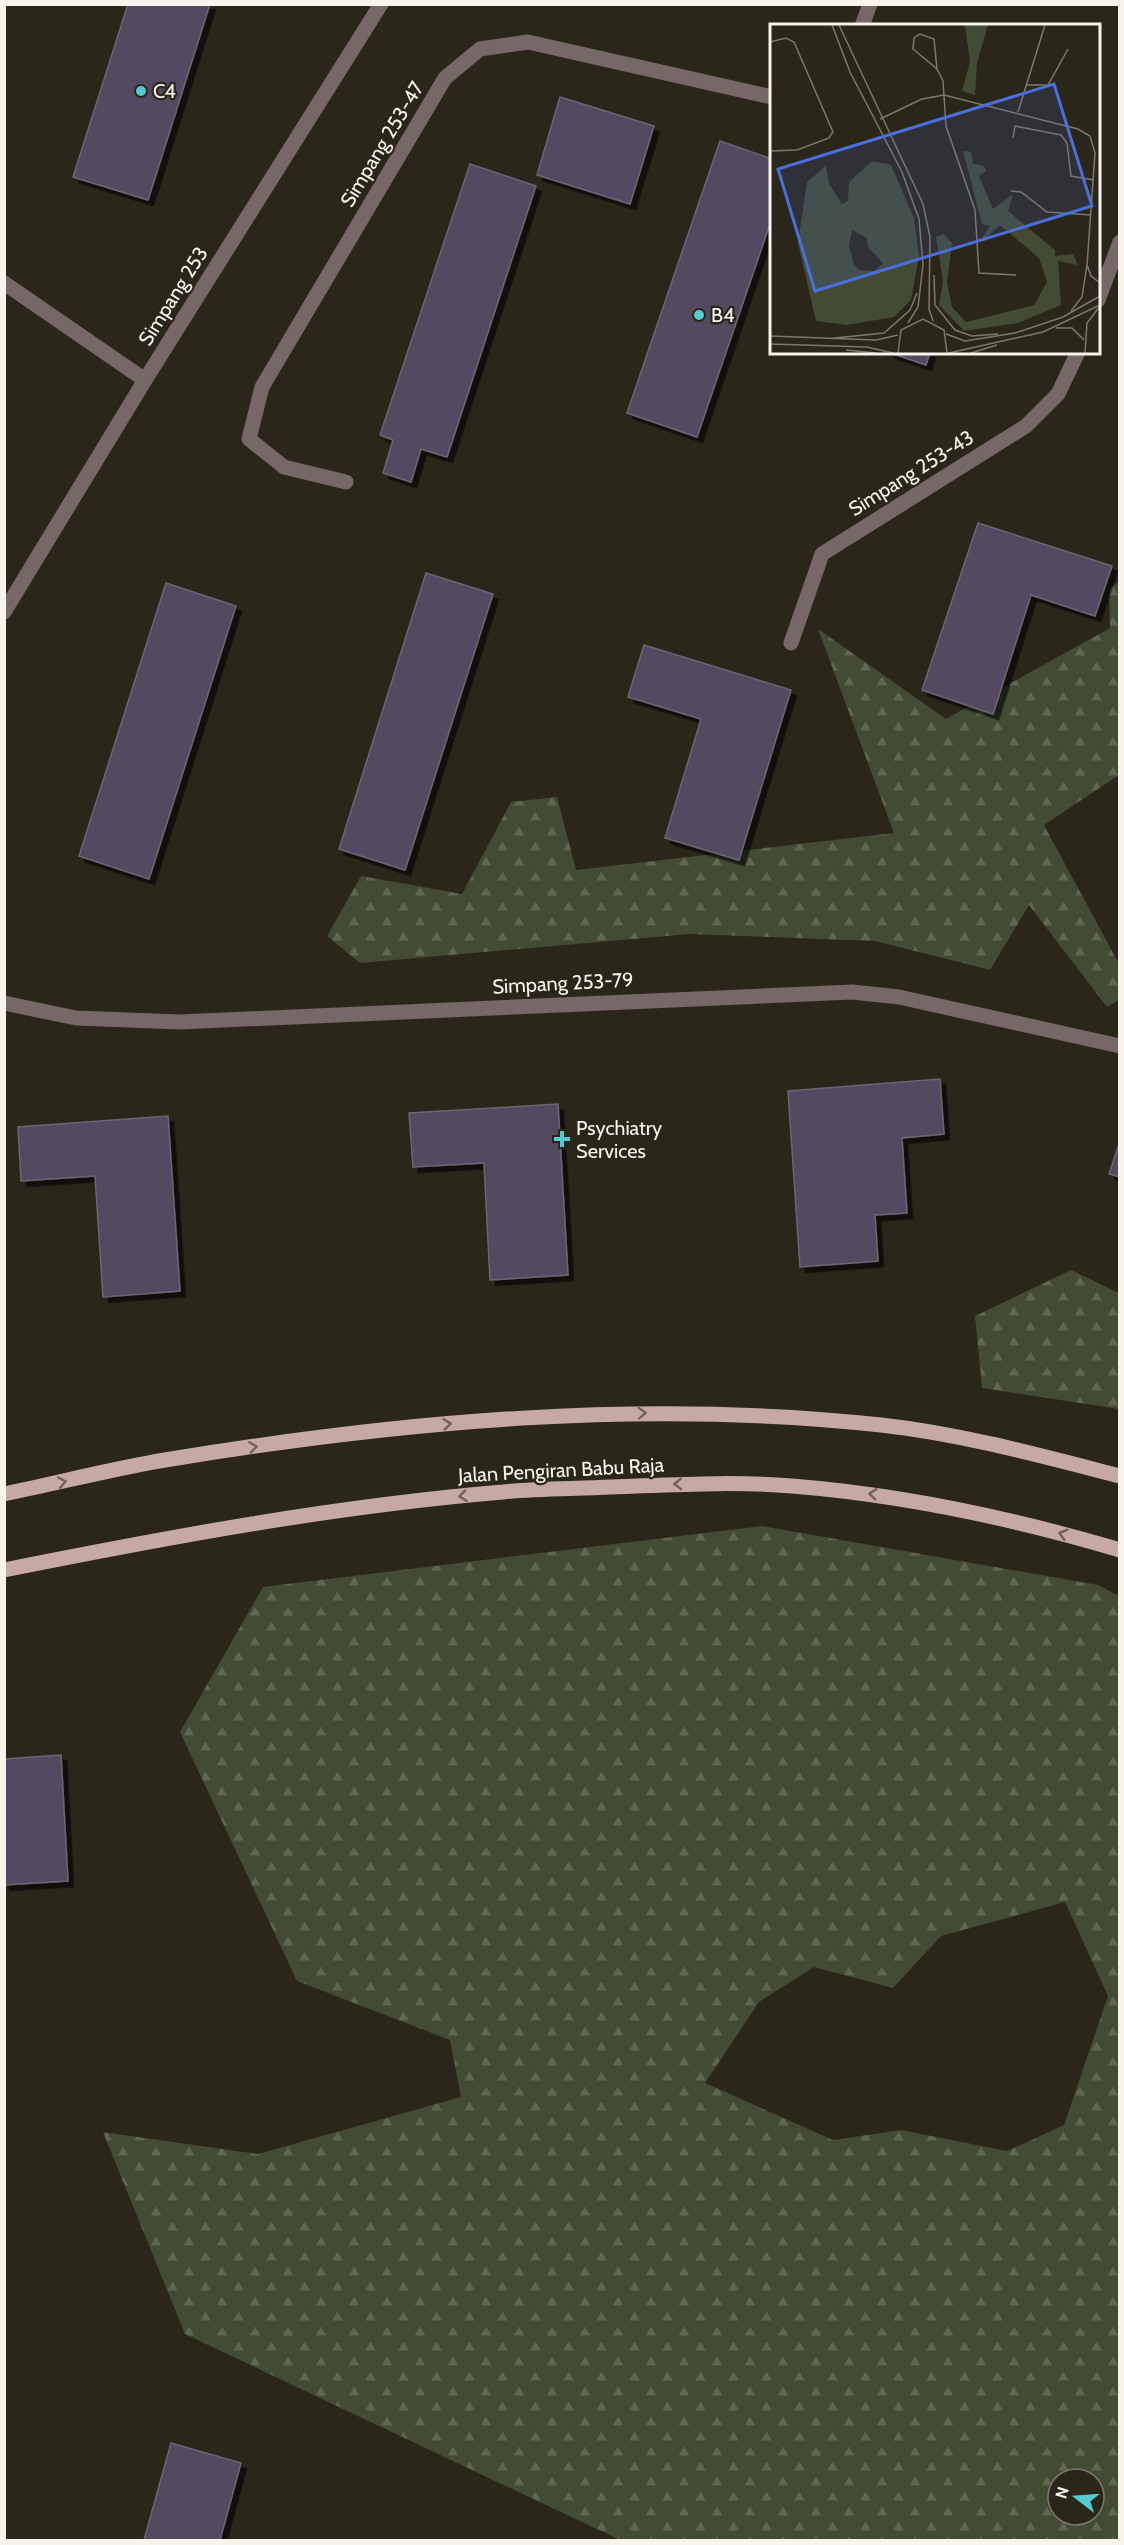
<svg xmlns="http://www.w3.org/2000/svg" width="1124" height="2545" font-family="Cabin,sans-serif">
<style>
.forest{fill:url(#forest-firs);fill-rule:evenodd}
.building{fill:#524860;stroke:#6b6673;stroke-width:1.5;filter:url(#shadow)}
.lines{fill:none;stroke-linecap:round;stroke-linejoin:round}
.minor{stroke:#766866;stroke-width:15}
.primary{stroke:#c6a9a5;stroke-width:15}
.oneway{stroke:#716159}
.poi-dot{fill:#52ccd0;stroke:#2b261a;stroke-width:2}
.labels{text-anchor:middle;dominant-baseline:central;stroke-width:4.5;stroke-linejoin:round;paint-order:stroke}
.poi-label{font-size:20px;fill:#f8f4ec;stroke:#2b261a;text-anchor:start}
.street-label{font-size:20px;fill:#f8f4ec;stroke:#2b261a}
.inset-road{fill:none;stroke:#7d786e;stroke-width:1.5}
.view{fill:#496fdc;fill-opacity:0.15;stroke:#496fdc;stroke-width:3}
.inset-edge{fill:none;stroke:#f8f4ec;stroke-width:3}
</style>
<defs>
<pattern id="forest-firs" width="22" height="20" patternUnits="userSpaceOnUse" patternTransform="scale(1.5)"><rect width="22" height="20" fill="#434b34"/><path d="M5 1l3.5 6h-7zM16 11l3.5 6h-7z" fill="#5f6652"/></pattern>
<filter id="shadow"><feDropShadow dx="5.5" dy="5.5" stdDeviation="0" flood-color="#0009"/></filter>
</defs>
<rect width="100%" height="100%" fill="#2b261a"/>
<path class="forest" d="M1119 582V775L1044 825 1119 964V1000L1107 1007 1029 905 990 970 875 941 689 934 360 963 327 936 361 876 462 894 511 802 557 797 576 870 894 833 818 629 946 719 1110 628 1109 588Z
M1071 1270 1119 1293V1409L982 1388 975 1316Z
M762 1526 1098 1585 1119 1596V2540H620L185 2334 103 2132 258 2154 461 2097 450 2040 297 1981 180 1732 263 1587ZM1065 1902 1108 1996 1064 2125 1007 2151 901 2130 833 2140 705 2083 759 2002 814 1967 893 1988 941 1936ZM1058 2479H1094V2515H1058Z"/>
<path class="building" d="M128 4H210L148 200 73 177Z
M560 97 654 126 630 204 537 175Z
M720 141 772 159V218L697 437 627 413Z
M470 164 536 186 447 457 421 449 411 482 383 473 393 440 380 435Z
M888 352H930L926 365Z
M978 523 1112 566 1095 616 1031 595 993 714 922 690Z
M426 573 493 594 405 870 339 849Z
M166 583 236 606 149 879 79 856Z
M644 645 791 690 739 860 665 838 701 719 628 697Z
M940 1079 944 1134 902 1138 907 1213 875 1215 878 1261 800 1267 788 1091Z
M558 1104 568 1275 490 1280 484 1163 413 1167 409 1113Z
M168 1116 180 1291 103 1297 95 1176 21 1181 18 1127Z
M1120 1141V1177L1109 1174Z
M61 1755 68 1881 4 1885V1759Z
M171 2443 241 2463 220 2540H144Z"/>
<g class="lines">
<path class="minor" d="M862 26 870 4
M4 283 145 380
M1098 300 1120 242
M346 482 284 467 249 439 262 387 445 78 480 49 528 42 772 97
M4 612 145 380 381 4
M791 643 822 554 1026 426 1058 394 1078 352
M4 1003 76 1018 180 1022 852 992 899 997 1120 1046"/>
<path class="primary" d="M4 1494C58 1483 111 1469 165 1460 401 1421 643 1399 881 1425 962 1434 1042 1456 1120 1476
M4 1570C169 1537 335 1506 503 1492 539 1488 575 1489 611 1487 670 1485 732 1481 792 1486 904 1495 1012 1518 1120 1550"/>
</g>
<defs><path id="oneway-chevron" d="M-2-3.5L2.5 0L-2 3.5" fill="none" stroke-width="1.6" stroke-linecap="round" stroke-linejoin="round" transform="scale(1.5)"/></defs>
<g class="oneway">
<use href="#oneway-chevron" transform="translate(642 1413) rotate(-2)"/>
<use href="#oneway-chevron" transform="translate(447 1424) rotate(-6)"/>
<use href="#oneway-chevron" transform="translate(253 1447) rotate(-8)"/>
<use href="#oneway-chevron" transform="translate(62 1482) rotate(-12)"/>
<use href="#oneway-chevron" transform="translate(678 1484) rotate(178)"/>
<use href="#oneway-chevron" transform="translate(873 1494) rotate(-174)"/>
<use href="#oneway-chevron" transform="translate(463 1496) rotate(173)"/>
<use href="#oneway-chevron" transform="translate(1063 1534) rotate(-164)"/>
</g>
<g class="poi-dot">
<circle cx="141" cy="91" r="6"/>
<circle cx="699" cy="315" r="6"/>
<path d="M559 1130h6v6h6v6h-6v6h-6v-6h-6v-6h6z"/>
</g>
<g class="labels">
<g class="poi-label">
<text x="153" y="91">C4</text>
<text x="711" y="315">B4</text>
<text x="576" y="1128">Psychiatry<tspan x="576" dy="23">Services</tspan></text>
</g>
<g class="street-label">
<text transform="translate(382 144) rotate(-59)">Simpang 253-47</text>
<text transform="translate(173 296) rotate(-58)">Simpang 253</text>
<text transform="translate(911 473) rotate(-32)">Simpang 253-43</text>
<text transform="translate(563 983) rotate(-3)">Simpang 253-79</text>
<text transform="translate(561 1470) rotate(-3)">Jalan Pengiran Babu Raja</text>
</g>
</g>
<g transform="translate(770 24)">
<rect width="330" height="330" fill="#2b261a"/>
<path d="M195 1H218L207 39 205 71 192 67 200 38ZM193 127 201 128 203 140 214 142 216 147 209 152 223 185 243 170 238 187 285 226V232L303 230 308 241 288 237 291 281 248 299 194 307 169 281 173 257 166 213 174 210 182 219 177 258 182 283 196 298 264 281 277 258 269 234 230 201 214 216 212 214 220 202 212 200ZM102 137 121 141 144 194 149 232 141 276 124 293 77 301 46 297 28 219 37 158 56 142 59 160 72 180 78 177 79 158ZM82 206 97 214 98 223 113 239 104 247 89 246 84 241 79 222Z" fill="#434b34" fill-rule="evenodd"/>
<path class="inset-road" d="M62 1 80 48 132 148 149 195 153 241 148 283 138 299M69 1 153 180 160 213 159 285 163 297M0 18 16 14 24 18 63 108 59 114 27 126 0 127M167 45 164 15 150 10 144 14 143 25 167 45 173 57 176 102 205 186 209 249 246 251M256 61H278L298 25M248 88 275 1M110 95 152 75 174 71 308 105 320 112 325 129 317 241 312 273 301 287M243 114 245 102 291 111 297 119 301 152 324 156M241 167 251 168 277 188 321 191M317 241 321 252 330 259M164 251 165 281 185 306 202 312 228 310M286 304H302L314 316M176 310 195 317 245 309 293 293 330 272M0 312 106 316 128 311M65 314 114 309 140 286 147 269M0 320 97 323 123 329M76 326 106 329M128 329 131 306 153 295 174 306 177 329M179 329 273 308 330 281M201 329 227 321M315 329 317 299 330 282"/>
<path class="view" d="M284 60 322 182 45 267 8 145Z"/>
<rect width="330" height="330" class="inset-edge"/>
</g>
<rect width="1124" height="2545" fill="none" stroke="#f8f4ec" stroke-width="12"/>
<g transform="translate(1076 2497) rotate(287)"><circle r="28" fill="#2b261a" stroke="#7d786e" stroke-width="1.5"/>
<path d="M0-4.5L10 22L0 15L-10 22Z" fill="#52ccd0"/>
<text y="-9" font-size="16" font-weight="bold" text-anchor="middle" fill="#f8f4ec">N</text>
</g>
</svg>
